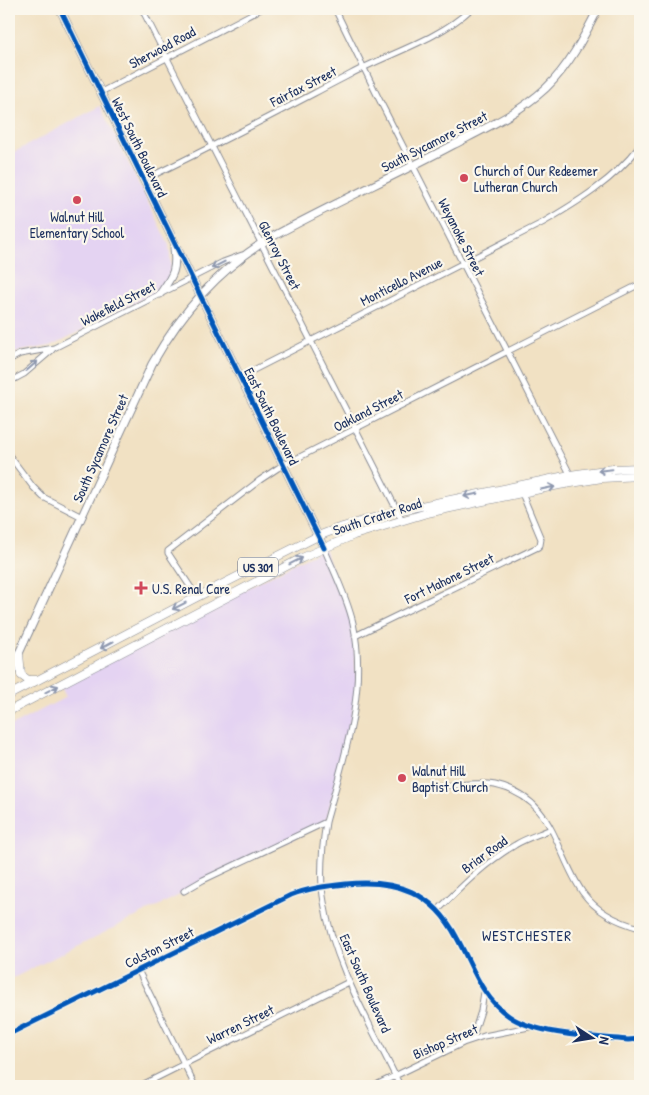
<svg xmlns="http://www.w3.org/2000/svg" width="649" height="1095" font-family="'Patrick Hand',sans-serif">
<style>
.built{fill:#e4d3f2}
.lines{fill:none;stroke-linecap:round;stroke-linejoin:round}
.street-casing{stroke:#868890;stroke-width:7}
.secondary-casing{stroke:#868890;stroke-width:9}
.primary-casing{stroke:#868890;stroke-width:9}
.street{stroke:#fff;stroke-width:5}
.secondary{stroke:#fff;stroke-width:7}
.primary{stroke:#fff;stroke-width:8}
.cycleway-casing{stroke:#fbf7ec;stroke-width:8}
.cycleway{stroke:#0057b8;stroke-width:5}
.oneway{stroke:#8d97ae}
.poi-dot{fill:#d1495b;stroke:#fbf7ec;stroke-width:2}
.labels{text-anchor:middle;dominant-baseline:central;stroke-width:4.5;stroke-linejoin:round;paint-order:stroke}
.shield{fill:#fbf7ec;stroke:#5e6b89;stroke-width:1}
.shield-label{font-size:12px;font-weight:bold;fill:#1b2f5e}
.street-label{font-size:14px;fill:#1b2f5e;stroke:#fbf7ec}
.poi-label{font-size:14px;fill:#1b2f5e;stroke:#fbf7ec;text-anchor:start}
.neighbourhood-label{font-size:15px;letter-spacing:1px;fill:#1b2f5e;stroke:#fbf7ec}
</style>
<rect width="100%" height="100%" fill="#fbf7ec"/>
<filter id="ink" filterUnits="userSpaceOnUse"><feTurbulence type="fractalNoise" baseFrequency=".02" numOctaves="2"/><feDisplacementMap in="SourceGraphic" scale="10" xChannelSelector="R" yChannelSelector="G"/><feConvolveMatrix kernelMatrix="1 2 1 2 8 2 1 2 1" color-interpolation-filters="sRGB"/></filter>
<filter id="wash" filterUnits="userSpaceOnUse"><feTurbulence type="fractalNoise" baseFrequency=".0096" numOctaves="4" result="noise"/><feDisplacementMap in="SourceGraphic" scale="20" xChannelSelector="R" yChannelSelector="G"/><feGaussianBlur stdDeviation="1.12" result="paint"/><feColorMatrix in="noise" values="0 0 0 0 0 0 0 0 0 0 0 0 0 0 0 0 0 1.4 0 .05"/><feComposite in="paint" operator="in"/></filter>
<g filter="url(#wash)">
<rect width="100%" height="100%" fill="#f1e1c3"/>
<path class="built" d="M100 106 169 245 171 265 169 277 158 291 51 346 9 353V155Z
M324 548 353 623 357 694 326 822 9 980V727L66 697 60 685Z"/>
</g>
<g filter="url(#ink)">
<g class="lines">
<defs>
<path id="street" d="M142 9 402 520
M335 9 378 97 571 476
M101 92 261 9
M143 180C213 147 282 110 351 74 390 53 438 40 471 9
M9 360 20 354 54 348 223 262 242 255
M240 377 542 223C578 202 614 180 640 146
M9 382 24 374 52 350
M9 455 33 487 43 497 82 517
M324 548C334 572 347 597 353 623 368 690 344 757 326 822 322 848 319 876 324 902 334 966 373 1028 400 1086
M197 597 168 553V551L260 480 278 468 640 284
M355 636 538 547 540 545 541 539 521 491
M438 786C457 786 476 781 495 785 555 798 554 851 583 893 597 912 617 922 640 928
M184 891 203 880 326 822
M438 910C463 885 485 863 515 845 526 838 540 834 551 829
M138 970 195 1086
M9 1034 291 895C309 888 327 886 346 884 397 879 433 892 457 938 473 967 481 997 509 1016 536 1035 595 1037 628 1040L640 1039
M472 1039 481 1011 484 992
M140 1086 349 982
M374 1086 463 1043 484 1036 529 1027"/>
<path id="secondary" d="M60 9 324 548
M160 294C172 276 177 272 174 248
M9 675 152 364C182 311 218 270 270 238 330 205 393 177 453 145 486 128 519 113 546 88 569 66 584 37 598 9"/>
<path id="primary" d="M19 654 21 675 28 680H37
M9 664 19 654
M9 695 197 597 318 536 339 528 397 511 570 475 613 469 640 468
M9 711 302 558 354 535 427 513 559 485 602 478 640 476"/>
</defs>
<use href="#street" class="street-casing"/>
<use href="#secondary" class="secondary-casing"/>
<use href="#primary" class="primary-casing"/>
<use href="#street" class="street"/>
<use href="#secondary" class="secondary"/>
<use href="#primary" class="primary"/>
<defs>
<path id="cycleway" d="M60 9 324 548
M9 1034 291 895C309 888 327 886 346 884 397 879 433 892 457 938 473 967 481 997 509 1016 536 1035 595 1037 628 1040L640 1039"/>
</defs>
<use href="#cycleway" class="cycleway-casing"/>
<use href="#cycleway" class="cycleway"/>
</g>
<defs><path id="oneway-shaft" d="M-6 0H5M1.5-3L5.5 0L1.5 3" fill="none" stroke-width="1.6" stroke-linecap="round" stroke-linejoin="round" transform="scale(1.25)"/></defs>
<g class="oneway">
<use href="#oneway-shaft" transform="translate(218 265) rotate(153)"/>
<use href="#oneway-shaft" transform="translate(32 366) rotate(-41)"/>
<use href="#oneway-shaft" transform="translate(605 470) rotate(174)"/>
<use href="#oneway-shaft" transform="translate(548 488) rotate(-12)"/>
<use href="#oneway-shaft" transform="translate(471 495) rotate(168)"/>
<use href="#oneway-shaft" transform="translate(296 561) rotate(-27)"/>
<use href="#oneway-shaft" transform="translate(179 606) rotate(153)"/>
<use href="#oneway-shaft" transform="translate(107 645) rotate(152)"/>
<use href="#oneway-shaft" transform="translate(52 689) rotate(-27)"/>
</g>
</g>
<g class="poi-dot">
<circle cx="464" cy="178" r="5"/>
<circle cx="77" cy="200" r="5"/>
<path d="M138.5 580.5h5v5h5v5h-5v5h-5v-5h-5v-5h5z"/>
<circle cx="402" cy="778" r="5"/>
</g>
<g class="labels">
<rect class="shield" x="238" y="557.5" width="40" height="19" rx="4"/>
<g class="shield-label">
<text x="258" y="567">US 301</text>
</g>
<g class="street-label">
<text transform="translate(162 47) rotate(-28)">Sherwood Road</text>
<text transform="translate(303 86) rotate(-27)">Fairfax Street</text>
<text transform="translate(434 141) rotate(-27)">South Sycamore Street</text>
<text transform="translate(140 147) rotate(64)">West South Boulevard</text>
<text transform="translate(462 237) rotate(63)">Weyanoke Street</text>
<text transform="translate(280 255) rotate(63)">Glenroy Street</text>
<text transform="translate(401 281) rotate(-27)">Monticello Avenue</text>
<text transform="translate(118 303) rotate(-27)">Wakefield Street</text>
<text transform="translate(368 410) rotate(-27)">Oakland Street</text>
<text transform="translate(272 416) rotate(64)">East South Boulevard</text>
<text transform="translate(100 448) rotate(-66)">South Sycamore Street</text>
<text transform="translate(377 516) rotate(-18)">South Crater Road</text>
<text transform="translate(449 578) rotate(-26)">Fort Mahone Street</text>
<text transform="translate(484 854) rotate(-36)">Briar Road</text>
<text transform="translate(159 947) rotate(-26)">Colston Street</text>
<text transform="translate(366 983) rotate(66)">East South Boulevard</text>
<text transform="translate(240 1024) rotate(-26)">Warren Street</text>
<text transform="translate(445 1041) rotate(-23)">Bishop Street</text>
</g>
<g class="poi-label">
<text x="474" y="170">Church of Our Redeemer<tspan x="474" dy="16">Lutheran Church</tspan></text>
<text x="77" y="216" text-anchor="middle">Walnut Hill<tspan x="77" dy="16">Elementary School</tspan></text>
<text x="152" y="588">U.S. Renal Care</text>
<text x="412" y="770">Walnut Hill<tspan x="412" dy="16">Baptist Church</tspan></text>
</g>
<g class="neighbourhood-label">
<text x="527" y="935">WESTCHESTER</text>
</g>
</g>
<rect width="649" height="1095" fill="none" stroke="#fbf7ec" stroke-width="30"/>
<g transform="translate(592 1038) rotate(102)" stroke="#fbf7ec" stroke-width="4" paint-order="stroke">
<path d="M0-4L9 19L0 12L-9 19Z" fill="#1b2f5e"/>
<text y="-8" font-size="14" font-weight="bold" text-anchor="middle" fill="#1b2f5e">N</text>
</g>
</svg>
